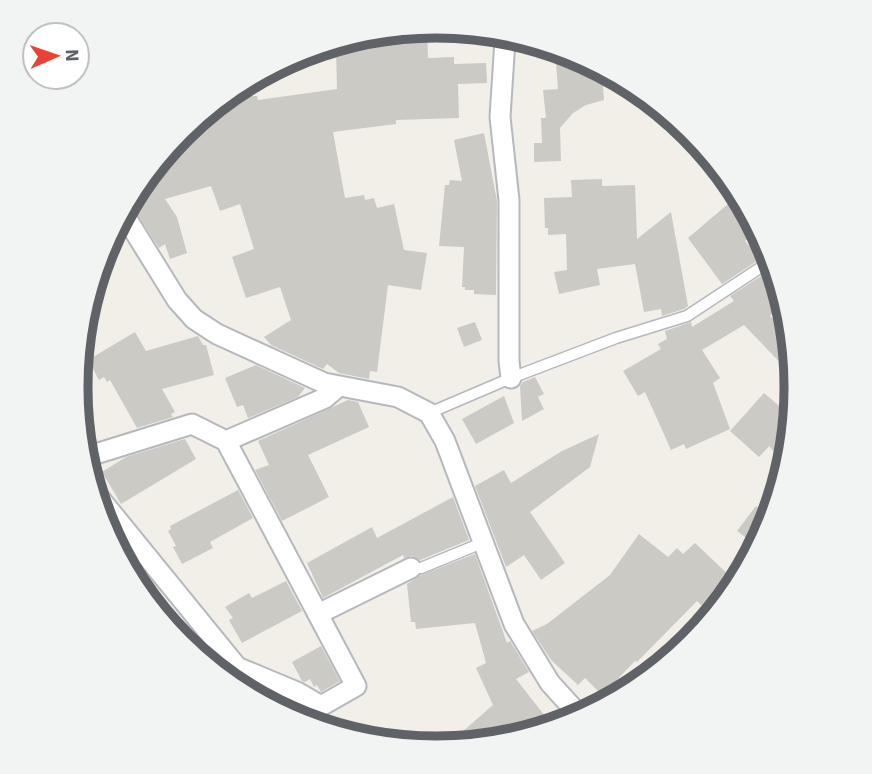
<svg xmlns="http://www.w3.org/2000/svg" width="872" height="774" font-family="'Source Sans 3',sans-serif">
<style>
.building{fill:#cccac5}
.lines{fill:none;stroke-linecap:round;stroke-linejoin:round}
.lane-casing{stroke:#b5b8bc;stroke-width:13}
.street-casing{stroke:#b5b8bc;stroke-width:23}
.lane{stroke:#fff;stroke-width:10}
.street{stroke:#fff;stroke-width:19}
.rim{fill:none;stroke:#5f6368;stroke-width:9}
</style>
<rect width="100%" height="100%" fill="#f1efe8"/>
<path class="building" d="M427 28 428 58 454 57V64L486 63 487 83 458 84 459 118 396 120V124L333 132 345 198 364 195 365 200 374 198 377 208 394 204 404 250 427 253 421 290 388 285 377 372 370 371 369 379 339 373 327 364 323 369 271 345 264 337 291 320 280 287 246 298 232 257 254 249 240 204 220 211 211 186 165 199 177 217 187 253 170 259 165 244 159 248 132 206 181 132 250 86 251 96H257L258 100 337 89 336 50H350V43Z
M562 51 574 54 602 72 604 100 586 105 573 113 560 128 561 161 534 162V143H542L541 118H546L543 90 558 89 556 62H563Z
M484 133 497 201 496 295 474 294V290H465V287H462L464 247 439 246 445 185H449L450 180 462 181 454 140Z
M602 179V186L635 185 637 239 671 212 688 306 684 309 662 316 661 309 644 312 635 264 597 269 600 285 559 294 554 272 567 270 566 234 548 235V228H545L544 198 572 197 571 180Z
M735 198 757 231 745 241 760 259 722 284 688 238Z
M769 271 775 280 780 303 770 316 786 333 795 378 744 325 702 350 720 378 713 383 730 429 686 449 684 444 671 450 645 392 638 396 623 371 661 349 658 344 667 339 665 331 691 322 692 327 734 301 730 296Z
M475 322 482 340 464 347 457 328Z
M135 332 146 351 198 336 203 345H206L214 375 162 389 175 412 171 414 173 417 137 428 110 380 107 382 104 377 99 380 88 360Z
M256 365 305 388 298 397 248 418 243 405 237 407 225 378Z
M535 377 544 394 538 397 544 409 522 421 520 386 523 382Z
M764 393 791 416 782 461 769 446 759 457 730 431Z
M504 396 514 423 476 444 462 419Z
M348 400 358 402 369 427 308 455 329 497 282 521 255 470 269 465 258 441Z
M599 434 590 467 530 512 565 563 541 580 524 555 506 567 475 486 504 470 511 483 562 451Z
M185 439 196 459 121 504 102 472 126 457Z
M238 490 253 518 210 542 213 548 182 564 173 547 176 546 168 531 171 529 170 526Z
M453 497 469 540 420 560 412 556 404 558 403 555 323 598 307 563 372 527 377 538Z
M756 506 771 517 769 525 756 545 737 531Z
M639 534 668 557 677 548 683 554 695 543 733 579 710 614 697 601 637 662 635 661 602 695 585 678 578 685 551 660 532 631 547 624 610 575Z
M475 554 507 643 510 641 529 672 516 679 552 725 446 746 493 705 476 668 486 663 475 623 416 629 415 622H411L407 584 421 575Z
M286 581 302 611 242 643 229 620 233 618 225 607 249 593 252 598Z
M321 646 340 681 321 692 317 685 314 687 310 679 305 682 302 681 292 662Z"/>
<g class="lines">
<defs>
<path id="lane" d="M429 413 511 378 616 338 687 316 772 260
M411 568H421L482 543"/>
<path id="street" d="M505 40 500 117 509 200V361L511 378
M125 216 177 300 194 319 217 334 324 383 398 397 429 413 445 441 514 624 550 683 580 716
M89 456 192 424 226 441 325 398 339 386
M97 495 237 667 297 692 321 706 356 686 226 441
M318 614 411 568"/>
</defs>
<use href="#lane" class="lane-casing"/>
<use href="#street" class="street-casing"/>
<use href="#lane" class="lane"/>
<use href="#street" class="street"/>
</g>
<path d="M0 0H872V774H0ZM436 38H436A348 348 0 0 1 784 386V388A348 348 0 0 1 436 736H436A348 348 0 0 1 88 388V386A348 348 0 0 1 436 38Z" fill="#f2f3f3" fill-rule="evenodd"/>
<path class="rim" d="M436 38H436A348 348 0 0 1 784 386V388A348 348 0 0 1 436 736H436A348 348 0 0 1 88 388V386A348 348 0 0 1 436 38Z"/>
<g transform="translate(56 56) rotate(88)"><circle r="33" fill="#ffffff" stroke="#bfc1c3" stroke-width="2"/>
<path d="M0-5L12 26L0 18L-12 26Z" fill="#ea4335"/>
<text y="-10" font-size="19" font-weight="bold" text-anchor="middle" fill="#5f6368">N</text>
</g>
</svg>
